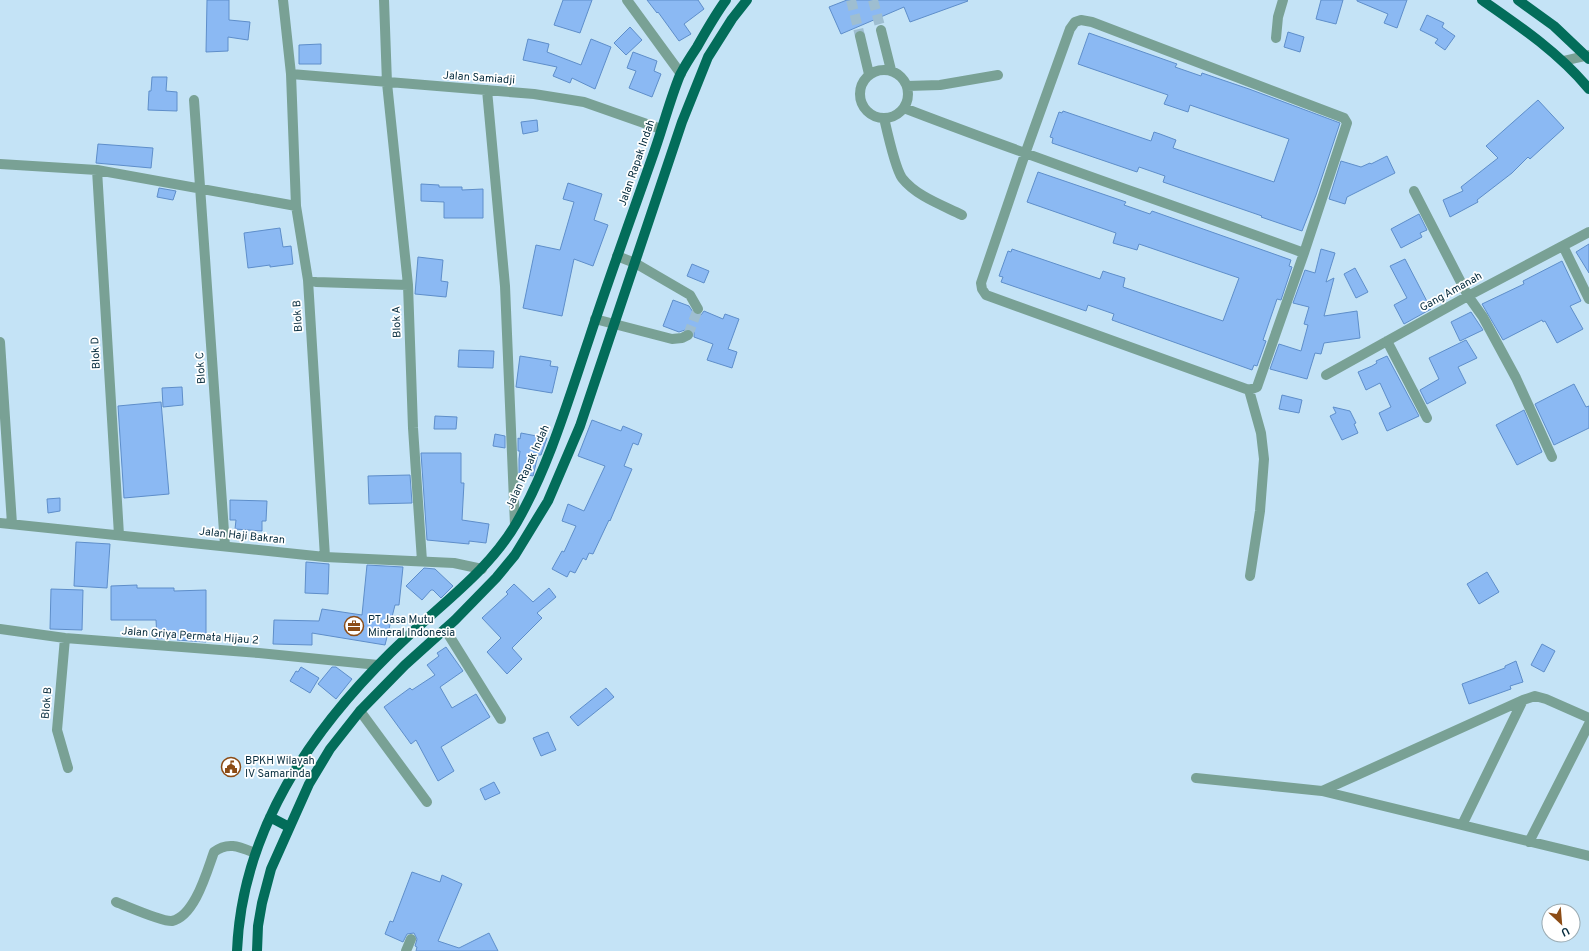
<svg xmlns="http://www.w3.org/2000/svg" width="1589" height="951" font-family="Overpass,sans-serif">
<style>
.building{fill:#8bb9f3;stroke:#5e8eca}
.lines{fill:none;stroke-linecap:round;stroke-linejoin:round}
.minor-tunnel{stroke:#9ebed1;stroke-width:10;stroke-dasharray:10 5;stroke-linecap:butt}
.minor{stroke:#79a195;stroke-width:10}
.major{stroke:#036d5a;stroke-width:10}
.labels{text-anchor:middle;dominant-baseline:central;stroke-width:3.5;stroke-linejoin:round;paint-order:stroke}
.street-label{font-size:11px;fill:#062c3e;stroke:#fff}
.poi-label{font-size:11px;fill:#062c3e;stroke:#fff;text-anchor:start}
</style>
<rect width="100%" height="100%" fill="#c4e3f6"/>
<path class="building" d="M207 0H229V20L250 22 248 40 228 37V51L206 52Z
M563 0H592L580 33 554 25Z
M647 0H698L704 9 684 24 691 34 679 41 658 12 657 13Z
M847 0H967L968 1 910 22 904 7 841 34 829 7Z
M1321 0H1343L1336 24 1316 19Z
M1357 0H1407L1397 28 1384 23 1388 14 1357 1Z
M1427 15 1444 23 1442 27 1455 36 1445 50 1435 43 1438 39 1420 30Z
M630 27 642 40 626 55 614 43Z
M1288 32 1304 37 1300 52 1284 47Z
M1089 33 1177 64 1175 67 1201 76 1202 73 1249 89 1340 123 1316 195 1302 231 1261 217 1262 216 1163 182 1165 176 1139 167 1137 172 1052 143 1053 138 1050 137 1059 112 1062 113 1063 111 1151 141 1154 132 1160 134 1176 140 1173 148 1274 182 1289 139 1190 105 1188 112 1164 104 1168 95 1078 64Z
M528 39 549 44 547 52 581 65 591 39 611 47 595 89 572 78 570 83 553 76 557 67 523 60Z
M321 44V64H299V45Z
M633 52 657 61 654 71 661 74 652 97 629 88 636 71 627 68Z
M152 77H167L166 91 177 92V111L148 110 149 91H151Z
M1538 100 1564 128 1530 159 1528 157 1512 173 1477 200 1478 202 1450 217 1443 200 1463 191 1461 187 1498 158 1486 146Z
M537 120 538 131 523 134 521 122Z
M98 144 153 148 151 168 96 163Z
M1387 156 1395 173 1347 197 1345 204 1329 199 1341 161 1361 167 1370 163 1371 164Z
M1038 172 1126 202 1124 205 1150 214 1152 211 1291 260 1289 266 1292 267 1281 300 1277 299 1263 340 1266 341 1257 366 1254 365 1252 370 1112 320 1114 314 1088 305 1086 311 1001 282 1003 277 999 276 1008 251 1011 252 1012 249 1100 279 1103 271 1109 273 1125 278 1123 287 1223 321 1239 278 1139 244 1137 250 1113 243 1116 233 1027 202Z
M568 183 602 194 594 220 608 225 593 266 574 259 562 316 523 308 536 245 560 250 574 202 563 199Z
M421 184 439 185V187H462V190L483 189V218H444V202L421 201Z
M159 188 176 191 173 200 157 197Z
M1419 214 1427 230 1420 233 1422 237 1401 248 1391 229Z
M280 228 283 247 291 246 293 264 270 267V265L248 268 244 233Z
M1589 244V273L1576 252Z
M1321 249 1335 253 1326 282 1334 278 1324 316 1357 311 1360 338 1324 343 1321 354 1315 353 1307 379 1270 369 1279 344 1301 351 1308 325 1304 324 1309 307 1293 303 1305 270 1315 273Z
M418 257 443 260 441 281 448 282 446 297 415 294Z
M1405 259 1431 309 1404 324 1394 305 1407 298 1390 266Z
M1562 261 1581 301 1570 306 1583 329 1557 343 1545 321 1543 322 1542 320 1503 340 1482 304 1524 284 1523 281Z
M692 264 709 271 704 283 687 276Z
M1355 268 1368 292 1356 298 1344 274Z
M673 300 689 306 695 315H701L704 311 723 319 725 314 739 319 728 349 737 352 732 368 707 360 713 344 694 337V332L691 329H688L679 332 663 326Z
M1471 312 1483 330 1460 341 1451 322Z
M1466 340 1477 358 1458 367 1466 383 1427 404 1420 390 1439 379 1429 358Z
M459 350 494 351 493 368 458 367Z
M520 356 551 361 550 366 558 367 552 393 516 387Z
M1387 356 1419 416 1387 431 1379 413 1391 407 1380 383 1366 390 1358 372 1372 366 1377 363 1376 361Z
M1574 384 1586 407 1589 406V428L1554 445 1535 404Z
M182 387 183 405 163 407 162 388Z
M1282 395 1302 400 1299 413 1279 409Z
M161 402 169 494 124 498 118 406Z
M1333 407 1350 411 1356 423 1354 424 1358 433 1342 440 1330 416 1336 413Z
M1524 410 1542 452 1517 465 1496 425Z
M435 416 457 417 456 429H434Z
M592 420 621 431 623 426 642 434 638 445 633 443 624 466 632 469 610 521 609 520 593 554 589 553 586 560 583 558 575 573 570 571 567 577 552 569 562 551 564 552 576 526 562 521 568 504 584 511 605 466 578 456Z
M521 433 547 438 541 455H538L533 476 519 473V459L520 451H518V438L520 439Z
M495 434 505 436V448L493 446Z
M421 453H461V483H464L462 520 489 524 486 543 469 541V544L427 540Z
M410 475 412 503 369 504 368 476Z
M60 498V511L48 513 47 499Z
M230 500 267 501 266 521H262V531L235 529 236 520H230Z
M76 542 110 544 107 588 74 586Z
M306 562 329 564 328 594 305 593Z
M367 565 403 567 399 605H395L385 645 312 633V645L273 644 274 620 319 621 322 609 362 615Z
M424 568 435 569 453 586 441 598 433 590H431L422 600 406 586Z
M1487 572 1499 592 1479 604 1467 584Z
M514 584 533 602 549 588 556 597 537 613 542 618 512 648 522 659 507 674 487 652 501 638 482 618 508 594 506 592Z
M137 585V588H174V591L206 590V642L177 640V638L157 639 156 620H111V586Z
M51 589 83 590 82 630 50 629Z
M1542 644 1555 651 1544 672 1531 665Z
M446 647 463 671 440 687 452 708 476 694 490 717 441 747 454 771 438 781 416 740 411 744 384 707 410 688 412 690 435 675 427 665 439 656 437 653Z
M1516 661 1523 682 1510 686 1511 689 1469 704 1462 684 1505 668V666Z
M301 667 319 678 310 693 290 681 296 671 298 672Z
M332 667H336L352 679 336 699 318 684Z
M606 688 614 697 578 726 570 717Z
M548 732 556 750 541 756 533 738Z
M494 782 500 793 485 800 480 789Z
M412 872 440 882 442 875 462 884 438 941 459 948 489 933 498 951H416L417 947 415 946 417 939 414 933 407 934 403 942 385 934 390 921 393 922Z"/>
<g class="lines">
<path class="minor-tunnel" d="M851 0 860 36
M873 0 881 30
M688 335 698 309"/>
<path class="minor" d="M283 0 291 74 296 206 308 280 325 557
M384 0 387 83 408 285 413 428 422 561
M627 0 681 74
M1081 20 1092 22 1344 118 1347 123 1304 253 1257 387 1249 390 986 295 982 289 981 283 1025 154 1070 29 1075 22Z
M881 30 891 70
M860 36 869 74
M1276 38 1278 17 1283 0
M1563 61 1589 55
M860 94a24 24 0 1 1 48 0a24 24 0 1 1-48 0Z
M291 74 534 94 584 102 661 129
M907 86 940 85 998 75
M487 90 505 286 515 525
M194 100 225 546
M904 108C1036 159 1171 204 1304 253
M884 118C887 131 895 168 902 178 916 196 942 205 962 215
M0 164 97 170 296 206
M97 170 119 535
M1414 191 1468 296 1483 317 1516 378 1552 457
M1563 246 1589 299
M617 256 635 263 690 295 698 309
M308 280 316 282 408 285
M595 319 672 339 682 338 688 335
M1387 341 1427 418
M0 342 12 524
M1326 375 1468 296 1589 232
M1249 390 1261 433 1264 459 1260 511 1250 576
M0 523 325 557 454 563 482 569
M0 629 65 638 259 653 378 665
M445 629 501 719
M65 638 57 730 68 768
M360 711 427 802
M1196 778 1322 791 1589 856
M1322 791 1523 700 1535 696 1546 699 1589 718
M1462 825 1523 700
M1529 842 1589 724
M116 902C127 906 162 922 172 921 195 916 207 871 214 852 228 841 240 847 255 853
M406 951 411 939"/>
<path class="major" d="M1482 0C1521 27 1559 53 1589 89
M1518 0 1554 26 1589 59
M270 817 289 827
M237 951C242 825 318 720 407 637 445 601 490 569 517 522 549 466 568 401 589 339 609 278 631 218 652 158 662 131 669 102 680 75 685 65 691 56 697 47 706 31 715 15 726 0
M257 951 258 926 262 903 271 869 309 784 330 749 360 711 405 665 455 620 496 578 515 555 548 501 580 426 682 122 708 57 732 19 747 0"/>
</g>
<defs>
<symbol id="office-ring" viewBox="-11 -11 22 22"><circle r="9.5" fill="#fff" stroke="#8c4c16" stroke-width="1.5"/><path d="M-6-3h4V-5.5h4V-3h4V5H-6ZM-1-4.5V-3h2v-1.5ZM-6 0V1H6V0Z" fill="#8c4c16"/></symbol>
<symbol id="civic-ring" viewBox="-11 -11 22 22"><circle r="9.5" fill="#fff" stroke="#8c4c16" stroke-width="1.5"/><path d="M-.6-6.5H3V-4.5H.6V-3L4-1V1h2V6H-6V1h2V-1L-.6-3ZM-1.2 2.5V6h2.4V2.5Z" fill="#8c4c16"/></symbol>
</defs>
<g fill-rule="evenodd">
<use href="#office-ring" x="343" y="615" width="22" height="22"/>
<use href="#civic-ring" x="220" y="756" width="22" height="22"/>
</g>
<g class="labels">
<g class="street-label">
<text transform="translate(479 78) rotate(4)">Jalan Samiadji</text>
<text transform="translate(637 163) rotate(-71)">Jalan Rapak Indah</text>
<text transform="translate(1451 292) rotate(-29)">Gang Amanah</text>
<text transform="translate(298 316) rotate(-94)">Blok B</text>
<text transform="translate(397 322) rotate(-92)">Blok A</text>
<text transform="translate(96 353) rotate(-93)">Blok D</text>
<text transform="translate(201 368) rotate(-94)">Blok C</text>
<text transform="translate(528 467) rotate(-66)">Jalan Rapak Indah</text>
<text transform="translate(242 536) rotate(6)">Jalan Haji Bakran</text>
<text transform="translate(190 636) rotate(4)">Jalan Griya Permata Hijau 2</text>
<text transform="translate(47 703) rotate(-85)">Blok B</text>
</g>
<g class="poi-label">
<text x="368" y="620">PT Jasa Mutu<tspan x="368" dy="13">Mineral Indonesia</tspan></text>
<text x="245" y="761">BPKH Wilayah<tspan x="245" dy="13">IV Samarinda</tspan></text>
</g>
</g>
<g transform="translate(1561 923) rotate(154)"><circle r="19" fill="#ffffff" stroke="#9babb2"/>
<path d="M0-3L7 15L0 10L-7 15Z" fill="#8c4c16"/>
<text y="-6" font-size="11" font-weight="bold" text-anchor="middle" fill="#062c3e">U</text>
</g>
</svg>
